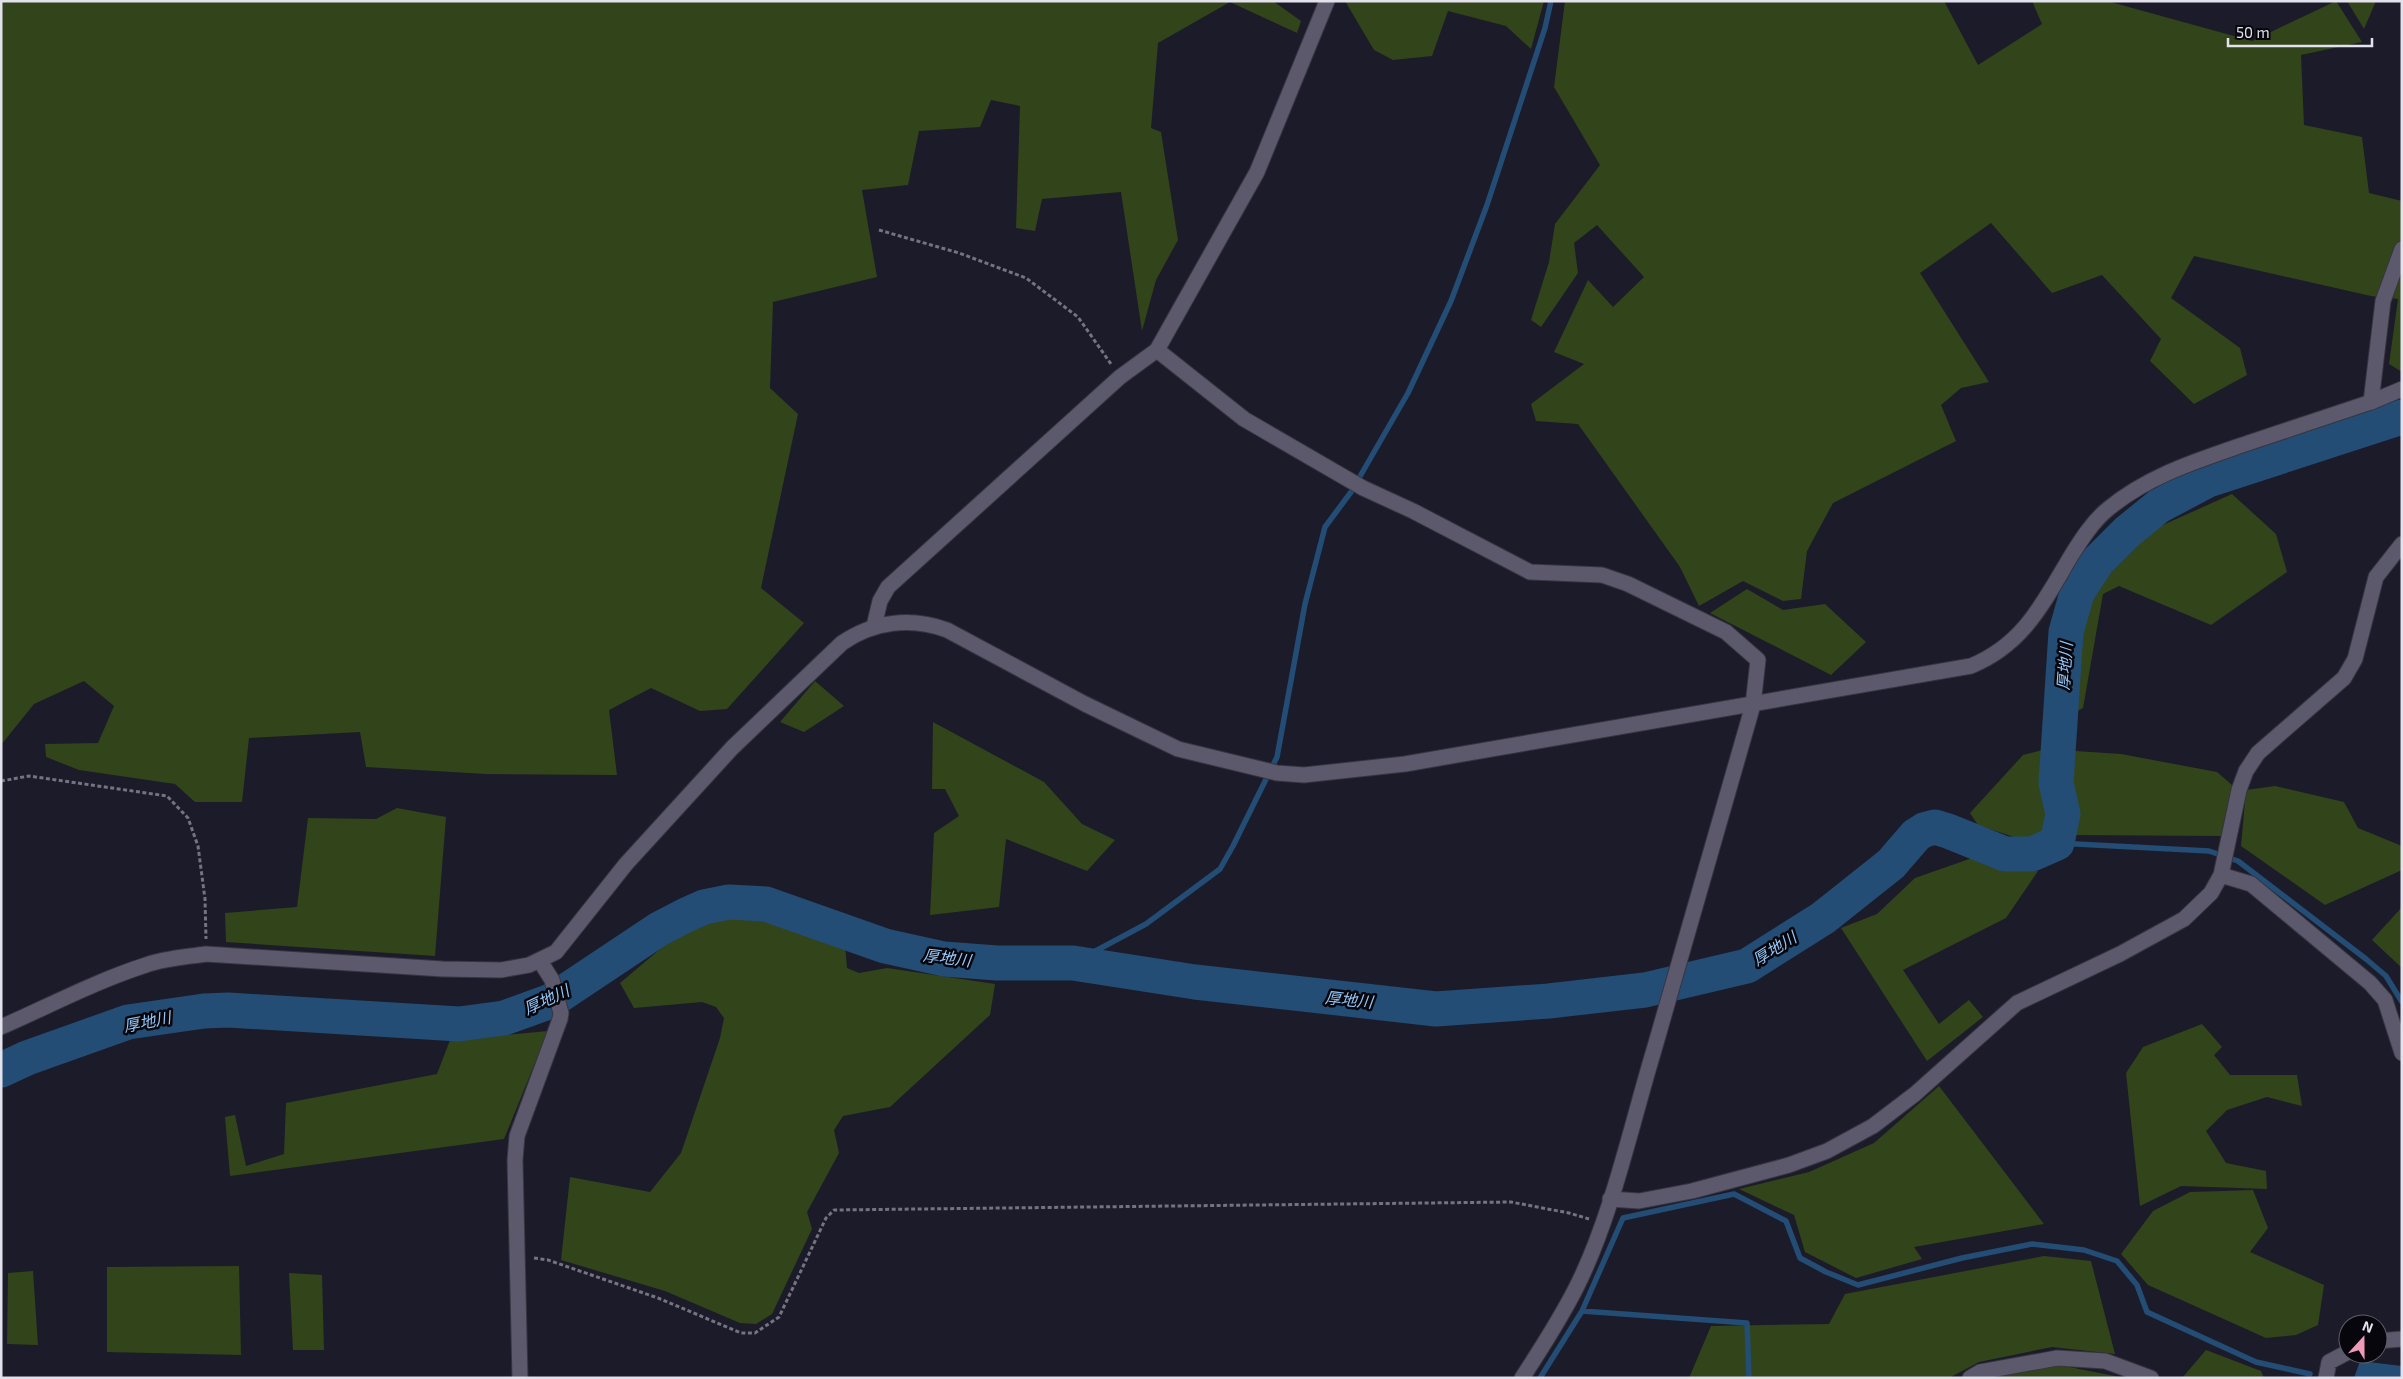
<svg xmlns="http://www.w3.org/2000/svg" width="2403" height="1379" font-family="'Exo 2','Noto Sans JP',sans-serif">
<style>
.green{fill:#324419}
.water{fill:#234d74}
.lines{fill:none;stroke-linecap:round;stroke-linejoin:round}
.stream{stroke:#234d74;stroke-width:5.5}
.river{stroke:#234d74;stroke-width:35}
.street-casing{stroke:#373542;stroke-width:17}
.secondary-casing{stroke:#373542;stroke-width:17}
.path{stroke:#747380;stroke-width:3;stroke-dasharray:4 2.5;stroke-linecap:butt}
.street{stroke:#5b596b;stroke-width:15}
.secondary{stroke:#5b596b;stroke-width:15}
.labels{text-anchor:middle;dominant-baseline:central;stroke-width:5;stroke-linejoin:round;paint-order:stroke}
.water-label{font-size:16px;font-style:italic;fill:#94c7f8;stroke:#07060d}
</style>
<rect width="100%" height="100%" fill="#1c1b2a"/>
<path class="green" d="M1 1H1273L1301 21 1297 33 1230 2 1158 43 1151 128 1161 132 1178 240 1156 280 1142 331 1121 192 1042 199 1035 231 1016 228 1020 106 991 100 980 127 919 131 908 185 862 190 877 277 773 302 770 388 798 414 761 588 804 623 727 709 700 711 651 688 609 710 617 775 486 774 366 767 360 732 249 738 242 802H195L175 784 79 770 46 757 45 744 98 743 114 706 84 681 34 704 1 745Z
M1345 1H1544L1531 49 1506 26 1448 11 1432 56 1393 60 1374 50Z
M1565 1H1944L1978 65 2042 24 2032 1H2107L2252 41 2336 1 2362 42 2301 55 2304 125 2362 137 2369 193 2402 201V372L2389 364 2398 299 2371 296 2194 256 2171 298 2240 348 2247 375 2194 404 2150 361 2161 339 2102 275 2052 293 1991 223 1920 273 1989 382 1961 388 1941 405 1956 441 1833 503 1807 551 1801 599 1783 601 1743 581 1699 606 1680 567 1578 424 1536 421 1531 404 1584 364 1554 352 1588 280 1613 307 1644 277 1597 225 1574 243 1578 273 1541 327 1531 320 1549 262 1555 224 1600 165 1554 87Z
M2347 1H2376L2364 29Z
M2232 494 2276 534 2287 572 2211 625 2119 586 2103 594 2083 708 2073 713 2068 694 2076 616 2094 575 2134 538Z
M1747 589 1783 610 1825 604 1866 642 1831 675 1710 613Z
M815 681 844 706 804 732 780 722Z
M933 722 1044 782 1082 824 1115 840 1087 871 1006 839 999 907 930 915 934 833 959 816 945 789H932Z
M2046 749 2121 754 2217 772 2232 785 2221 836 2070 835 2017 838 1978 825 1970 813 2023 755Z
M2275 786 2344 802 2358 828 2402 846V870L2325 905 2241 846 2246 790Z
M397 808 446 817 435 956 226 942 225 913 297 907 308 818 376 819Z
M1972 858 2038 871 2006 918 1903 970 1939 1024 1969 1000 1983 1017 1927 1061 1841 928 1877 914 1915 878Z
M2402 907V968L2372 940Z
M717 911 766 912 845 945 847 968 859 973 887 968 995 984 990 1015 890 1107 843 1116 834 1130 839 1153 807 1212 812 1229 772 1314 756 1324 740 1323 665 1291 561 1260 570 1177 650 1192 681 1153 720 1038 724 1018 716 1007 702 1002 634 1008 620 983 691 923Z
M2202 1024 2222 1047 2214 1055 2230 1075H2297L2302 1106 2267 1097 2227 1110 2206 1131 2226 1163 2266 1171 2267 1189 2181 1186 2140 1206 2126 1073 2143 1047Z
M548 1031 504 1139 230 1176 225 1117 235 1115 246 1166 284 1154 286 1103 437 1074 450 1040Z
M1939 1086 2044 1224 1914 1247 1922 1259 1856 1278 1805 1252 1794 1215 1739 1189 1809 1172 1874 1143Z
M2253 1190 2268 1228 2250 1252 2324 1285 2318 1325 2296 1335 2266 1338 2148 1285 2121 1254 2153 1211 2190 1192Z
M2044 1256 2091 1261 2115 1354 2052 1347 1979 1362 1949 1378H1689L1711 1326 1829 1324 1845 1294Z
M239 1266 241 1355 107 1352V1267Z
M33 1271 38 1345 7 1344 8 1273Z
M289 1273 322 1275 324 1350H293Z
M2206 1350 2261 1371 2264 1378H2182Z
M2059 1365 2125 1378H1983Z"/>
<path class="water" d="M2360 1361 2402 1366V1378H2354Z"/>
<g class="lines">
<path class="stream" d="M2057 843 2209 851 2238 861 2366 959 2386 976 2402 1002
M1073 963 1146 924 1220 869 1233 846 1277 757 1305 604 1325 527 1351 492 1408 393 1451 301 1487 205 1545 28 1551 1
M1582 1311 1623 1218 1734 1194 1786 1221 1800 1258 1826 1272 1858 1285 1962 1258 2032 1244 2084 1250 2117 1261 2137 1285 2147 1312 2256 1362 2310 1374
M1540 1378 1582 1311 1747 1323 1749 1378"/>
<path class="river" d="M1 1070 27 1058 128 1022 204 1011 228 1010 459 1024 504 1018 551 1001 659 929 686 915 704 907 729 902 766 904 885 946 944 959 997 963H1073L1195 982 1436 1009 1549 1001 1645 990 1747 966 1823 918 1891 864 1916 835 1924 830 1935 827 1948 831 2005 854H2032L2057 843 2063 814 2056 783 2066 632 2077 593 2097 562 2127 532 2159 506 2208 480 2402 417"/>
<defs>
<path id="street" d="M1157 350 1244 419 1363 488 1413 511 1530 572 1602 575 1628 584 1726 632 1758 660 1753 705
M2371 402 2383 301 2402 249
M874 626 880 601 888 587 1120 377 1157 350 1257 172 1327 1
M2221 875 2251 884 2370 983 2385 1000 2402 1053
M1610 1199 1639 1201 1692 1191 1789 1165 1827 1151 1873 1126 1915 1094 2017 1003 2120 954 2184 919 2211 893 2221 875 2239 790 2246 771 2258 753 2344 678 2355 659 2376 577 2402 544
M2378 1341 2402 1339
M520 1378 515 1160 517 1136 560 1019 561 1013 552 980 540 961
M1970 1378 1980 1372 2057 1358 2105 1361 2151 1378
M2326 1378 2329 1362 2348 1352"/>
<path id="secondary" d="M1 1027C49 1006 96 981 146 965 165 958 186 957 206 954L443 969 501 970 529 965 556 952 626 864 732 748 842 643C874 621 911 617 947 630L1085 704 1178 749 1277 773 1304 775 1405 764 1971 666C2024 644 2043 603 2071 556 2081 540 2093 521 2108 509 2149 475 2199 460 2248 443 2289 429 2330 416 2371 402L2402 389
M1522 1378C1541 1349 1559 1321 1575 1290 1611 1220 1631 1126 1654 1050 1688 935 1721 820 1753 705"/>
</defs>
<use href="#street" class="street-casing"/>
<use href="#secondary" class="secondary-casing"/>
<path class="path" d="M879 230 959 253 1026 278 1078 317 1111 364
M1 781 29 776 167 796 188 818 198 846 205 899 206 939
M534 1258 548 1260 658 1298 741 1333H755L779 1317 826 1218 834 1210 1511 1202 1569 1213 1589 1219"/>
<use href="#street" class="street"/>
<use href="#secondary" class="secondary"/>
</g>
<g class="labels">
<g class="water-label">
<text transform="translate(2064 666) rotate(-86)">厚地川</text>
<text transform="translate(1774 948) rotate(-32)">厚地川</text>
<text transform="translate(947 957) rotate(7)">厚地川</text>
<text transform="translate(546 999) rotate(-25)">厚地川</text>
<text transform="translate(1349 999) rotate(6)">厚地川</text>
<text transform="translate(147 1021) rotate(-11)">厚地川</text>
</g>
</g>
<rect width="2403" height="1379" fill="none" stroke="#e2e1ec" stroke-width="5"/>
<g transform="translate(2363 1339) rotate(21)"><circle r="24" fill="#07060d" stroke="#5f5e66"/>
<path d="M0-4L9 19L0 12L-9 19Z" fill="#ef9ab8"/>
<text y="-8" font-size="14" font-weight="bold" text-anchor="middle" fill="#e2e1ec">N</text>
</g>
<path d="M2228 38v8h144v-8" fill="none" stroke="#e2e1ec" stroke-width="2.5"/>
<text x="2236" y="38" font-size="15" fill="#e2e1ec" stroke="#07060d" stroke-width="4" paint-order="stroke">50 m</text>
</svg>
